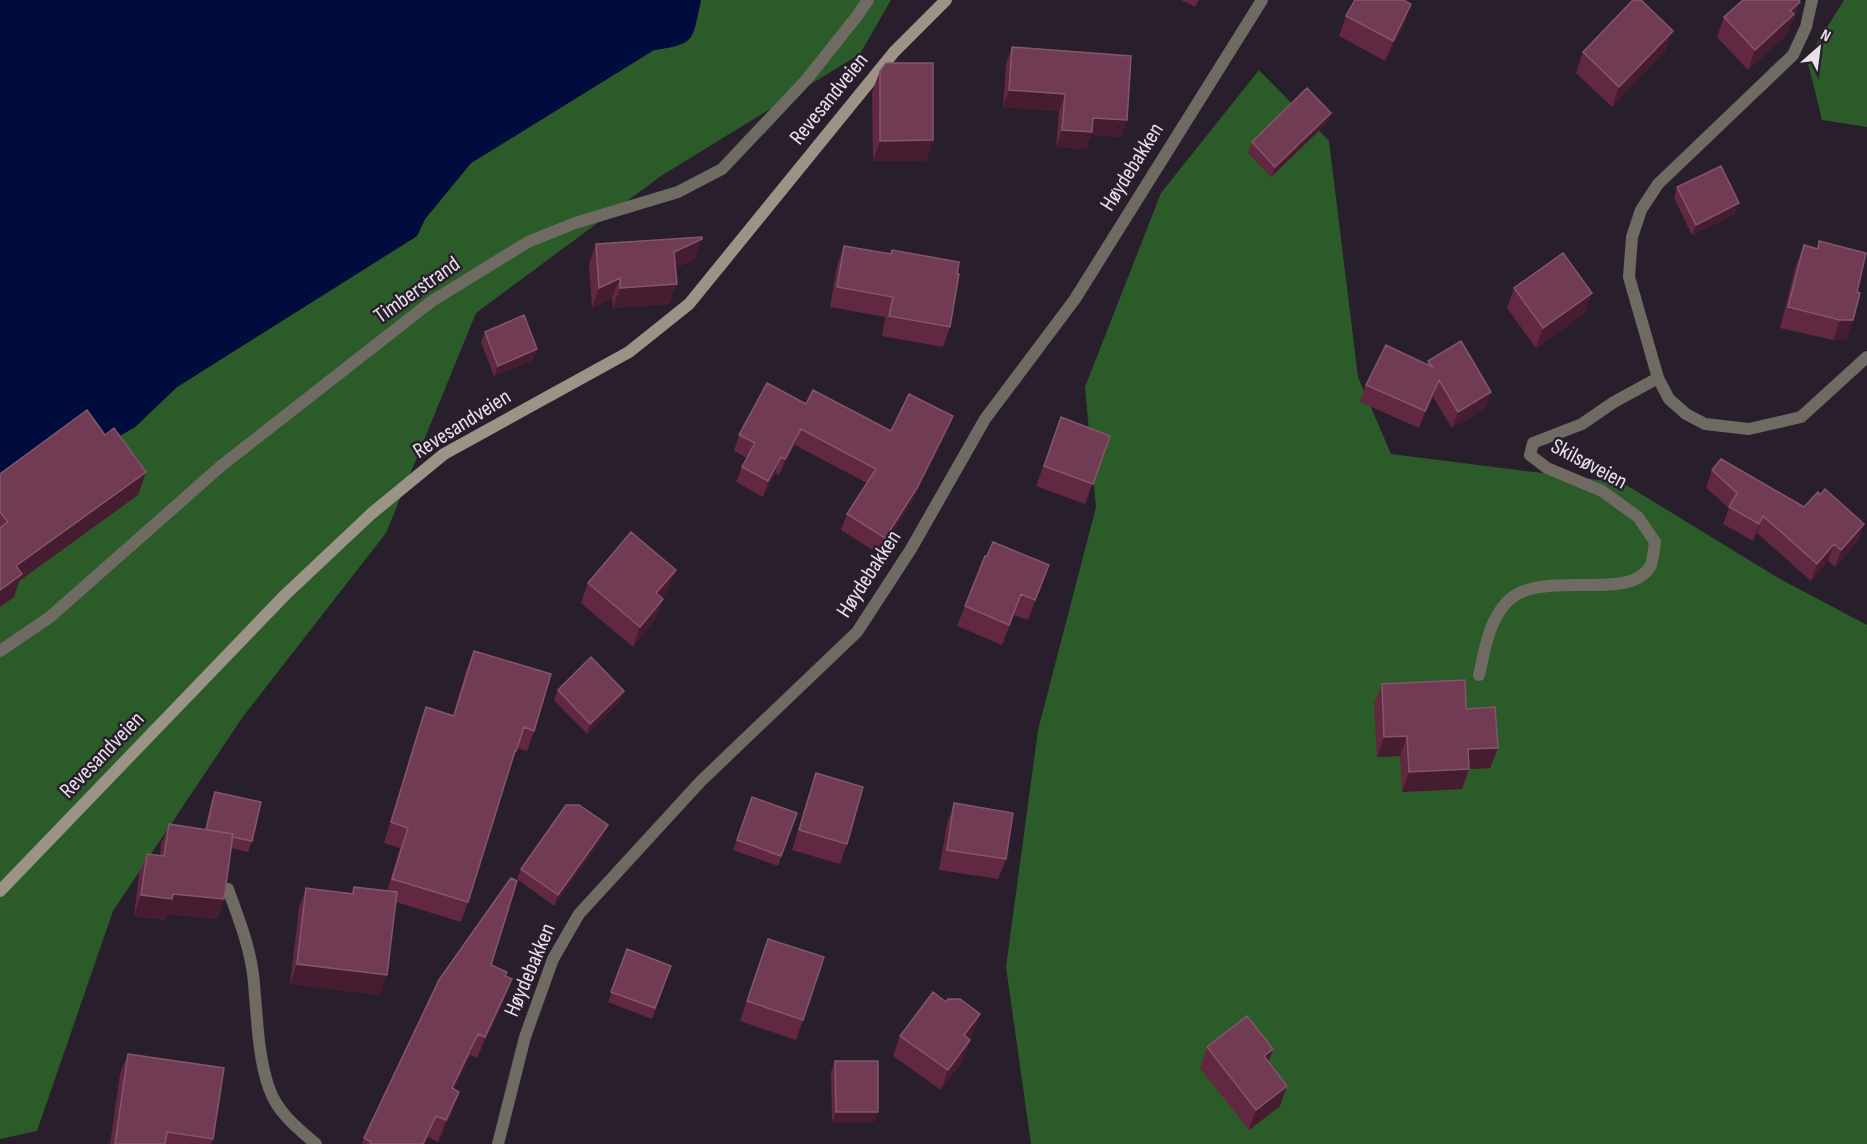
<svg xmlns="http://www.w3.org/2000/svg" width="1867" height="1144" font-family="'Sofia Sans Condensed',sans-serif">
<style>
.forest{fill:#2a5b28}
.water{fill:#000c3e}
.lines{fill:none;stroke-linecap:round;stroke-linejoin:round}
.lane{stroke:#6f6a62;stroke-width:12}
.street{stroke:#6f6a62;stroke-width:12}
.secondary{stroke:#9b9386;stroke-width:12}
.wall{fill:#632841}
.shaded-wall{fill:#461c31}
.building{fill:#713c53;stroke:#84566b;stroke-width:1.5}
.labels{text-anchor:middle;dominant-baseline:central;stroke-width:5;stroke-linejoin:round;paint-order:stroke}
.street-label{font-size:22px;fill:#e9e1ea;stroke:#291e2c}
</style>
<rect width="100%" height="100%" fill="#291e2c"/>
<path class="forest" d="M701 0H891L860 54 661 176 476 313 386 533 242 718 113 911 37 1131 0 1139V492L135 427 177 387 417 236 425 219 471 163 654 50C697 44 692 40 701 0Z
M1844 0H1867V127L1822 120 1807 59Z
M1259 70 1329 141 1358 377 1391 454 1623 483 1780 579 1867 625V1144H1031L1006 967 1038 730 1096 507 1085 387 1161 193Z"/>
<path class="water" d="M0 0H701C692 40 697 44 654 50L471 163 425 219 417 236 177 387 135 427 93 452 0 492Z"/>
<g class="lines">
<path class="lane" d="M228 889C238 917 249 944 253 974 257 1009 257 1055 269 1088 277 1112 297 1128 316 1144"/>
<path class="street" d="M1812 0 1806 27 1793 55 1658 184 1641 210 1632 237 1629 277 1658 378 1669 399 1686 414 1705 424 1749 429 1801 417 1867 357
M0 651 50 617 221 466 432 301 528 242 575 223 678 192 722 169 807 79 857 16 868 0
M1479 675C1485 650 1488 623 1506 603 1539 566 1631 605 1651 565 1653 558 1654 549 1655 542L1638 517 1602 491 1547 468 1530 455 1533 443 1582 424 1614 402 1658 378
M498 1144 525 1037 553 959 579 914 701 781 857 632 911 549 985 419 1075 299 1262 0"/>
<path class="secondary" d="M0 891 285 595 371 514 444 454 629 352 689 304 894 52 946 0"/>
</g>
<path class="wall" d="M1181 0H1199L1195 7Z
M1346 16 1404 25 1385 61 1339 36Z
M1724 17 1793 22 1790 24 1786 35 1748 70 1717 37Z
M1012 47 1127 120 1121 137 1091 135 1086 149 1056 147 1059 111 1003 107 1006 64Z
M1665 51 1612 107 1576 73 1583 52Z
M880 71 933 140 926 161H873L872 92Z
M1331 113 1327 123 1271 177 1248 153 1252 142Z
M1677 187 1735 214 1692 235 1674 198Z
M1819 241 1857 292 1853 320 1846 340H1833L1780 328 1796 265 1804 245 1817 249Z
M596 244 695 259 675 268 669 304 613 308 612 298 592 308 589 264Z
M844 246 950 327 943 347 882 336 885 317 830 307 837 266Z
M1514 288 1585 313 1536 348 1507 308Z
M485 332 537 349 533 360 494 376 481 342Z
M1428 361 1485 409 1452 428 1433 397 1419 428 1360 402 1366 385 1427 365Z
M806 404 891 431 953 416 947 432 911 503 879 554 841 530 847 514 867 483 795 445 779 475 775 473 763 497 736 482 742 467 747 458 734 451 739 435Z
M1061 417 1110 436 1085 504 1036 486Z
M105 435 146 472 138 495 19 581 14 597 0 607V474Z
M1712 470 1858 541 1835 567 1828 561 1811 581 1757 533 1753 541 1723 524 1729 508 1706 488Z
M588 583 668 590 662 598 663 599 655 619 633 647 581 603Z
M1042 585 1028 620 1014 615 1002 645 957 626 965 606Z
M474 651 534 731 527 751 517 748 508 771 468 902 461 922 396 902 380 995 290 984 299 908 306 888 352 893 354 887 387 891 400 848 384 843 419 727 426 707 453 715 466 671Z
M1382 684 1466 709 1498 748 1490 768 1469 769 1462 789 1402 792 1400 756 1377 757 1374 704Z
M558 690 624 691 620 701 587 734 554 700Z
M816 773 847 844 840 864 792 850 809 793Z
M215 792 252 841 248 852 231 848 224 899 217 919 167 914 165 920 134 916 139 874 147 854 160 856 161 844 169 824 205 830 211 802Z
M752 797 797 813 778 866 733 850Z
M954 803 1006 859 998 879 939 870 947 824Z
M608 825 604 835 554 906 517 879 521 869Z
M768 939 803 1020 796 1040 740 1021Z
M627 949 671 966 652 1019 608 1002Z
M491 965 505 976 504 1000 477 1058 470 1055 454 1089 452 1113 438 1142 428 1137 425 1144H362L364 1138Z
M946 1002 973 1034 969 1039 970 1040 963 1060 941 1090 893 1056 900 1036Z
M1207 1047 1268 1062 1280 1106 1249 1130 1200 1068Z
M128 1054 213 1139 211 1144H110L120 1074Z
M835 1061 874 1122 832 1123 831 1072Z"/>
<path class="shaded-wall" d="M1800 2 1793 22 1790 24 1786 35 1748 70 1755 50 1790 11Z
M1411 4 1404 25 1385 61 1393 41Z
M1673 31 1665 51 1612 107 1619 87Z
M1009 90 1065 94 1059 111 1003 107Z
M1331 113 1327 123 1271 177 1275 167Z
M1093 118 1127 120 1121 137 1091 135 1086 149 1056 147 1062 130Z
M933 140 926 161H873L880 141Z
M1739 203 1735 214 1692 235 1696 225Z
M702 239 695 259 667 272 674 252Z
M620 278 612 298 592 308 599 288Z
M677 284 669 304 613 308 620 288Z
M1592 293 1585 313 1536 348 1543 328Z
M1840 320H1853L1846 340H1833Z
M537 349 533 360 494 376 498 366Z
M1439 380 1433 397 1419 428 1425 411Z
M1491 392 1485 409 1452 428 1458 412Z
M953 416 947 432 911 503 879 554 885 538Z
M801 429 795 445 779 475 785 459Z
M781 457 775 473 763 497 768 481Z
M146 472 138 495 19 581 14 597 0 607V590L16 566Z
M1763 516 1757 533 1753 541 1759 524Z
M1864 524 1858 541 1835 567 1841 550Z
M1834 544 1828 561 1811 581 1817 564Z
M1049 565 1042 585 1028 620 1035 600Z
M676 570 668 590 649 614 656 593Z
M663 599 655 619 633 647 640 627Z
M624 691 620 701 587 734 590 724Z
M1407 736 1400 756 1377 757 1384 737Z
M1498 748 1490 768 1469 769 1462 789 1402 792 1409 772 1468 749Z
M608 825 604 835 554 906 558 895Z
M173 894 224 899 217 919 167 914 165 920 134 916 141 895Z
M297 964 387 975 380 995 290 984Z
M512 979 504 1000 477 1058 485 1037Z
M980 1014 973 1034 957 1056 964 1035Z
M478 1034 470 1055 445 1109 452 1088Z
M970 1040 963 1060 941 1090 948 1070Z
M1273 1049 1266 1069 1264 1056Z
M1287 1086 1280 1106 1249 1130 1256 1110Z
M459 1092 452 1113 438 1142 446 1120Z
M836 1112H878L874 1122 832 1123Z
M436 1116 428 1137 425 1144H423Z"/>
<path class="building" d="M1355 0H1403L1411 4 1393 41 1346 16Z
M1633 0H1641L1673 31 1619 87 1583 52Z
M1743 0H1799L1800 2 1790 11 1794 14 1755 50 1724 17Z
M1012 47 1131 56 1127 120 1093 118 1092 132 1062 130 1065 94 1009 90Z
M886 63H933V140L880 141V71Z
M1307 88 1331 113 1275 167 1252 142Z
M1721 166 1739 203 1696 225 1677 187Z
M702 237V239L674 252 677 284 620 288V278L599 288 596 244Z
M1819 241 1866 253 1857 292 1860 293 1853 320H1840L1788 307 1804 245 1818 249Z
M844 246 891 254 892 250 959 262 957 274H959L950 327 889 316 893 297 837 287Z
M1563 253 1592 293 1543 328 1514 288Z
M524 315 537 349 498 366 485 332Z
M1461 341 1491 392 1458 412 1439 380 1425 411 1366 385 1386 345 1432 367 1428 361Z
M767 383 806 404 813 390 891 431 909 394 953 416 917 488 885 538 847 514 876 469 801 429 785 459 781 457 768 481 742 467 755 443 739 435Z
M87 410 105 435 114 428 146 472 16 566 22 574 0 590V528L8 522 0 512V474Z
M1061 417 1110 436 1093 484 1044 466Z
M1721 459 1804 507 1818 492 1820 495 1825 489 1864 524 1841 550 1834 544 1817 564 1763 516 1759 524 1729 507 1737 493 1712 470Z
M631 532 676 570 656 593 663 599 640 627 588 583Z
M993 542 1049 565 1035 600 1021 594 1009 625 965 606 985 556H987Z
M474 651 551 674 534 731 524 727 516 751H515L468 902 392 879 408 828 391 822 426 707 454 716Z
M591 657 624 691 590 724 558 690Z
M1465 680 1466 709 1495 707 1498 748 1468 749 1469 769 1409 772 1407 736 1384 737 1382 684Z
M816 773 863 787 847 844 799 830Z
M215 792 261 802 252 841 232 837 233 834 206 830Z
M752 797 797 813 781 856 737 840Z
M954 803 1013 813 1006 859 947 850Z
M566 805H579L608 825 558 895 521 869Z
M169 824 233 834 224 899 173 894 172 899 141 895 147 854 164 856Z
M511 878 517 881 491 965 507 972 505 976 512 979 485 1037 478 1034 452 1088 459 1092 446 1120 436 1116 423 1144H370L371 1142 364 1138 439 980Z
M354 887 397 892 387 975 297 964 306 888 353 894Z
M768 939 824 957 803 1020 747 1001Z
M627 949 671 966 655 1008 611 992Z
M933 992 946 1002 948 999H960L980 1014 964 1035 970 1040 948 1070 900 1036Z
M1247 1016 1273 1049 1264 1056 1287 1086 1256 1110 1207 1047Z
M128 1054 224 1068 213 1139 167 1132 165 1144H115Z
M835 1061H878V1112H836Z"/>
<g class="labels">
<g class="street-label">
<text transform="translate(829 99) rotate(-51)">Revesandveien</text>
<text transform="translate(1132 167) rotate(-58)">Høydebakken</text>
<text transform="translate(417 290) rotate(-35)">Timberstrand</text>
<text transform="translate(462 424) rotate(-32)">Revesandveien</text>
<text transform="translate(1589 464) rotate(28)">Skilsøveien</text>
<text transform="translate(869 574) rotate(-57)">Høydebakken</text>
<text transform="translate(102 755) rotate(-46)">Revesandveien</text>
<text transform="translate(530 970) rotate(-67)">Høydebakken</text>
</g>
</g>
<g transform="translate(1819 48) rotate(28)" stroke="#291e2c" stroke-width="4.5" paint-order="stroke">
<path d="M0-4.5L10 22L0 15L-10 22Z" fill="#e9e1ea"/>
<text y="-9" font-size="16" font-weight="bold" text-anchor="middle" fill="#e9e1ea">N</text>
</g>
</svg>
